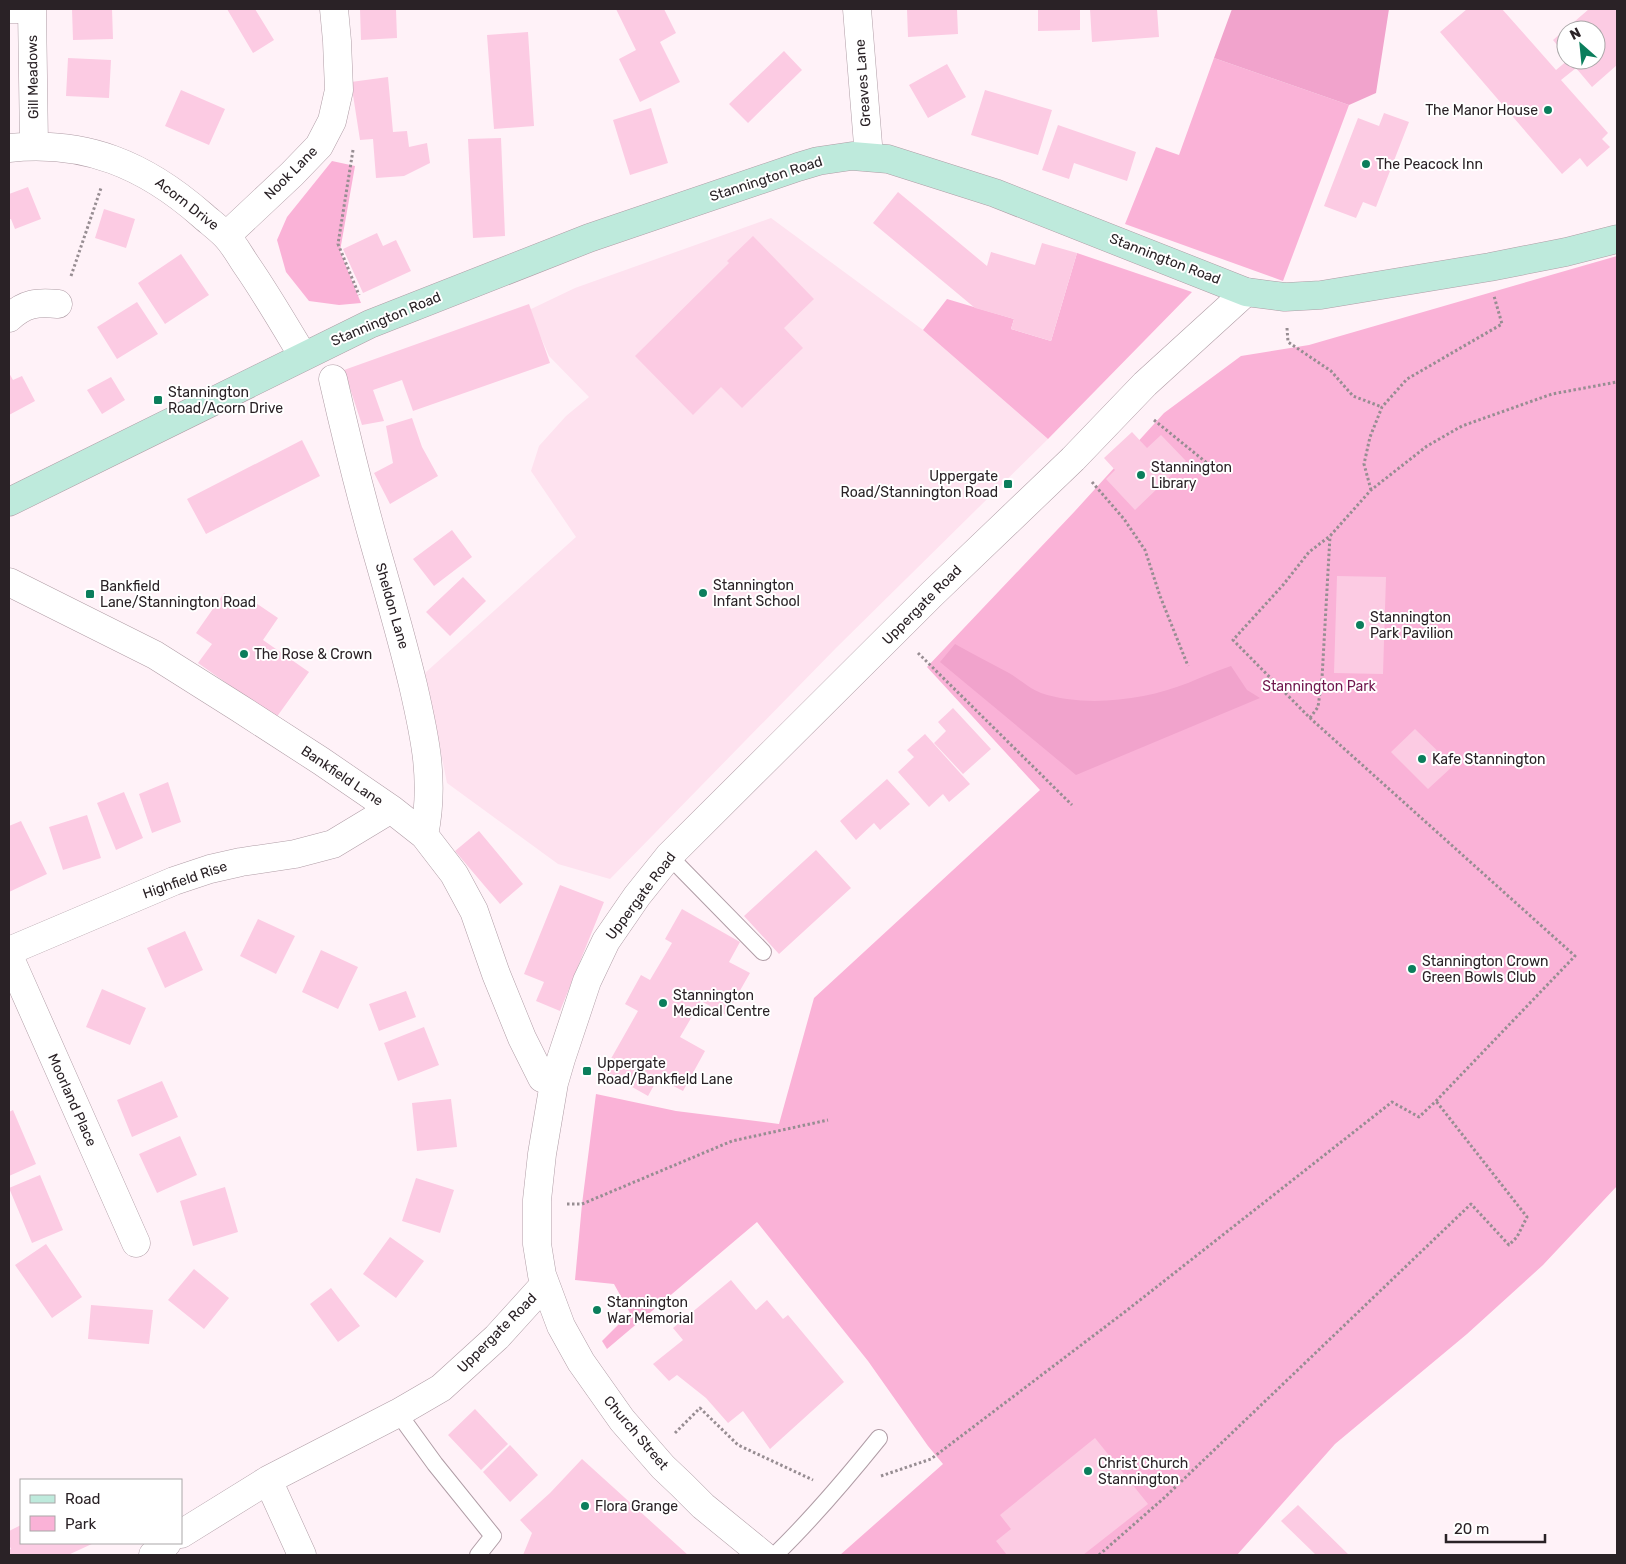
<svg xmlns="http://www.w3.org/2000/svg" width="1626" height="1564" font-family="Rubik,sans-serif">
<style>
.built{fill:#fee2ef}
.green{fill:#fab2d7}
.forest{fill:#f1a3cc}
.building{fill:#fccbe3}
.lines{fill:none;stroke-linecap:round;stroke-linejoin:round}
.service-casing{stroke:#b09da6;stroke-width:18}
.minor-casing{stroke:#b09da6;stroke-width:29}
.secondary-casing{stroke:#b09da6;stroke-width:29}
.path{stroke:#978d92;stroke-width:3;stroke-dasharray:2.5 2.5;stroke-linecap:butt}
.service{stroke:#fff;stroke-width:16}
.minor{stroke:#fff;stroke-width:28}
.secondary{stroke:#beeadc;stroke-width:28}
.poi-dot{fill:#0b7e5c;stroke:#fff;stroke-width:2}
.labels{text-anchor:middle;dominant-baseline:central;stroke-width:4;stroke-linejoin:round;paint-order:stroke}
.street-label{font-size:14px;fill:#2a2226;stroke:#fff}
.poi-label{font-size:14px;fill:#2a2226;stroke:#fff;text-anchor:start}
.park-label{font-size:14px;fill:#70174e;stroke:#fff}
</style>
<rect width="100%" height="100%" fill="#fff2f8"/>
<path class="built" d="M771 218 923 330 1048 439 836 648 610 879 558 864 447 783 425 673 576 537 531 471 539 446 566 416 589 397 549 356 529 310 575 288Z"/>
<path class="green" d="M1214 58 1349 105 1283 281 1125 224 1156 147 1179 155Z
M332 161 355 166 340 251 361 303 339 305 309 301 286 272 277 240 287 217Z
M1077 253 1192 292 1048 439 923 330 947 299 1014 319 1011 329 1051 341Z
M1617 256V1186L1543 1265 1467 1334 1335 1444 1237 1555H840L943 1464 928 1446 868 1361 757 1222 607 1349 602 1341 630 1313 614 1284 575 1280 582 1204 596 1094 676 1111 779 1124 814 998 1040 790 927 667 1075 511 1164 413 1241 356 1309 345Z"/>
<path class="forest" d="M1232 9H1389L1376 93 1349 105 1214 58Z
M955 644C972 654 991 663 1009 673 1019 679 1030 689 1041 693 1086 708 1145 700 1188 683 1202 677 1216 671 1231 666L1247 690 1260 698 1076 775 940 662Z"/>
<path class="building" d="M72 9H112L113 39 73 40Z
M227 9H255L274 40 253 53Z
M360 9H396L397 38 361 40Z
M616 9H664L676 33 660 42 680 82 640 102 619 59 636 50Z
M907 9H957L958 34 908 37Z
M1038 9H1080V30L1038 31Z
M1090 9H1157L1159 37 1092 42Z
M1467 9H1502L1556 70 1568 60H1596V30H1566V56L1553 40 1589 9H1617V65L1592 87 1576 68 1561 80 1608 133 1602 139 1610 147 1587 167 1580 158 1562 174 1440 32Z
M528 32 534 126 494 129 487 35Z
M784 51 802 70 748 123 729 104Z
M68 58 111 60 109 98 66 96Z
M947 64 966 97 928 118 909 85Z
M388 77 393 132 407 131 409 147 427 143 430 163 404 176 376 178 373 139 360 140 351 82Z
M181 90 225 109 209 145 165 126Z
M985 90 1052 110 1038 155 971 135Z
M651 108 668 163 630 175 613 120Z
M1384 113 1409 122 1376 207 1363 202 1356 218 1324 206 1358 118 1379 126Z
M1058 125 1136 152 1127 181 1074 163 1069 179 1042 170Z
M501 138 505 236 473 238 468 139Z
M28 187 41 219 15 229 11 219H9V194Z
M898 192 987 266 991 252 1035 265 1042 243 1077 253 1051 341 1011 329 1014 319 975 308 873 223Z
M104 209 135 219 126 248 95 238Z
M377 233 383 246 396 240 411 271 363 293 343 249Z
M753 236 814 299 784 328 803 348 742 408 721 387 693 415 635 356 729 263 727 261Z
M181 254 209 295 165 324 138 283Z
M137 302 158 334 117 359 97 327Z
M529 304 550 363 413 411 402 380 373 390 384 421 362 425 344 370Z
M9 373 13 380 22 376 35 401 9 415Z
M111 377 125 400 102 414 87 390Z
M412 418 422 447 438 476 390 504 374 473 393 463 386 426Z
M1132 432 1147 448 1161 435 1186 461 1135 510 1106 479 1115 470 1104 458Z
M302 440 320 476 206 534 187 499Z
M452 530 472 557 434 586 413 559Z
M1337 576 1386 577 1383 674 1334 673Z
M463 577 486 601 450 636 426 612Z
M224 593 247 610 253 601 278 618 263 640 309 672 276 718 198 663 212 644 196 633Z
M953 708 991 749 963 774 934 743 946 731 938 722Z
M1415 729 1453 766 1428 789 1391 752Z
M925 734 970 784 949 802 943 794 929 807 898 772 914 757 907 750Z
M887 779 910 804 880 830 874 823 856 840 840 821Z
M168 782 181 822 152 833 139 794Z
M124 792 143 838 116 850 97 803Z
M87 815 101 858 63 870 49 827Z
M21 821 47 874 9 892V826Z
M479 831 523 884 500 904 455 851Z
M816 850 851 888 779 954 744 916Z
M560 885 604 902 560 1011 536 1001 544 982 524 974Z
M682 909 740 942 729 962 750 973 726 1015 701 1001 680 1037 705 1051 683 1091 658 1078 648 1096 604 1071 638 1011 625 1004 641 975 650 980 672 943 665 939Z
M258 919 295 936 276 974 240 956Z
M185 931 203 970 165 988 147 948Z
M321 950 358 967 338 1009 302 992Z
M102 989 146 1008 130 1045 86 1027Z
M406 991 416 1017 379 1031 369 1004Z
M424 1027 439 1065 398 1081 384 1043Z
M162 1081 178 1117 132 1137 117 1100Z
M451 1099 457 1147 417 1151 412 1103Z
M13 1110 36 1164 9 1176V1112Z
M180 1136 197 1175 157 1193 139 1154Z
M40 1175 63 1230 32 1243 9 1188Z
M416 1178 454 1190 440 1233 402 1221Z
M225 1187 238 1232 193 1246 180 1201Z
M390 1237 424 1261 396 1298 363 1274Z
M46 1244 82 1297 52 1318 15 1265Z
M194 1269 229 1298 204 1329 168 1300Z
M731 1280 756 1310 767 1300 783 1319 788 1315 844 1382 770 1449 743 1411 728 1423 706 1398 677 1375 669 1381 653 1364 683 1340 673 1328Z
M331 1288 360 1326 338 1342 310 1304Z
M91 1305 153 1310 149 1344 88 1339Z
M475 1409 508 1444 481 1470 448 1435Z
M1095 1438 1148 1504 1083 1555H1007L996 1541 1011 1529 1000 1515Z
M510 1445 538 1475 510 1502 483 1472Z
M582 1459 688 1555H523L532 1533 520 1520 550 1493Z
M1298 1505 1349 1555H1316L1281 1521Z
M21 1525V1543H94L68 1555H9V1550L11 1549 9 1545V1531Z"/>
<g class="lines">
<defs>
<path id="service" d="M669 856 763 952
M398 1413 435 1464 493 1536 478 1555
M775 1555C813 1518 846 1479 879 1438"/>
<path id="minor" d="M9 9H32
M32 9 34 145
M857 9 869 157
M9 148C86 140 145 165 202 215 210 222 218 228 225 235 234 244 240 256 247 266 267 295 285 326 303 356
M226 236 292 174 319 146 332 121 339 90 337 41 334 9
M9 318C25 303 37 302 58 304
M333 379C346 436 360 493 376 549 389 594 402 639 413 685 425 737 435 782 424 835
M9 582 155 655 239 708 321 761 391 809 424 835 454 874 474 911 496 974 522 1038 542 1078 554 1083
M9 951 174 881 210 869 241 862 295 854 333 844 391 809
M9 956 136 1243
M268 1480 302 1555
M181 1534 268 1480 398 1413 441 1388 497 1337 545 1284
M153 1555 167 1543
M763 1555 703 1506 682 1485 663 1467 622 1420 581 1362 561 1326 542 1275 537 1244V1200L542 1154 554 1083 561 1059 587 981 606 941 637 896 669 856 932 594 1073 459 1145 384 1246 292"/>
<path id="secondary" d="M9 502 370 324 589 238 798 167 818 161 852 156 888 159 995 193 1246 292 1285 297 1321 295 1490 267 1566 252 1617 239"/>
</defs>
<use href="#service" class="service-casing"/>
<use href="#minor" class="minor-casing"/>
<use href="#secondary" class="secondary-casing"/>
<path class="path" d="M353 150 338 244 359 295
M71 276 101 188
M1287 328 1288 342 1331 371 1353 396 1382 407
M1154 420 1218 472
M1092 482 1124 519 1145 550 1160 596 1188 666
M1371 490 1364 464 1370 437 1382 407 1407 379 1502 324 1494 296
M918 653 1072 805
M1310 718 1318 707 1322 678 1330 536
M567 1204H582L732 1141 828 1120
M675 1433 700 1408 738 1445 813 1480
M881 1476 931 1459 1126 1311 1392 1102 1419 1117 1436 1101 1575 956 1310 718 1233 640 1283 585 1309 552 1330 536 1371 490 1427 446 1462 426 1552 394 1617 382
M1099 1555 1164 1498 1471 1204 1509 1245 1517 1237 1527 1217 1436 1101"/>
<use href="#service" class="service"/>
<use href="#minor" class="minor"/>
<use href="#secondary" class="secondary"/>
</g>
<g class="poi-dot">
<circle cx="1548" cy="110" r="5"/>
<circle cx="1366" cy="164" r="5"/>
<rect x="153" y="395" width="10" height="10" rx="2.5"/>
<circle cx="1141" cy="475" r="5"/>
<rect x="1003" y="479" width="10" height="10" rx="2.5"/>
<circle cx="703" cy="593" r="5"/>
<rect x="85" y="589" width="10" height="10" rx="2.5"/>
<circle cx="1360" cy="625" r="5"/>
<circle cx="244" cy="654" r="5"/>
<circle cx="1422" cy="759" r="5"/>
<circle cx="1412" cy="969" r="5"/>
<circle cx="663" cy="1003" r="5"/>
<rect x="582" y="1066" width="10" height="10" rx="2.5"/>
<circle cx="597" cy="1310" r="5"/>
<circle cx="1088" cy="1471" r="5"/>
<circle cx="585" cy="1506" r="5"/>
</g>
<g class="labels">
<g class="street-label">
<text transform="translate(33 77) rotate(-91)">Gill Meadows</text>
<text transform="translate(863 83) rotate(-94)">Greaves Lane</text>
<text transform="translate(291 173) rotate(-45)">Nook Lane</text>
<text transform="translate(766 179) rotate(-18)">Stannington Road</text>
<text transform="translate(187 204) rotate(38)">Acorn Drive</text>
<text transform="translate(1165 259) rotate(21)">Stannington Road</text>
<text transform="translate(386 319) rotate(-23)">Stannington Road</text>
<text transform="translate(922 605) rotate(-45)">Uppergate Road</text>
<text transform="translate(392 606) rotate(74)">Sheldon Lane</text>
<text transform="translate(342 776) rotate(34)">Bankfield Lane</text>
<text transform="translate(185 880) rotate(-19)">Highfield Rise</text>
<text transform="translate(641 896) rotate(-53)">Uppergate Road</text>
<text transform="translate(72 1100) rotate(66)">Moorland Place</text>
<text transform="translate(497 1333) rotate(-45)">Uppergate Road</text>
<text transform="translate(636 1433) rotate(50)">Church Street</text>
</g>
<g class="poi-label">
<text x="1538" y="110" text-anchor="end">The Manor House</text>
<text x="1376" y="164">The Peacock Inn</text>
<text x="168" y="392">Stannington<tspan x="168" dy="16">Road/Acorn Drive</tspan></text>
<text x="1151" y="467">Stannington<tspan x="1151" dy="16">Library</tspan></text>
<text x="998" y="476" text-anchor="end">Uppergate<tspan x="998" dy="16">Road/Stannington Road</tspan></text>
<text x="713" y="585">Stannington<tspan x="713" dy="16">Infant School</tspan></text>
<text x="100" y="586">Bankfield<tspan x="100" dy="16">Lane/Stannington Road</tspan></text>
<text x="1370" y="617">Stannington<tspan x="1370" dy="16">Park Pavilion</tspan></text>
<text x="254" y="654">The Rose &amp; Crown</text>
<text x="1432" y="759">Kafe Stannington</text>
<text x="1422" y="961">Stannington Crown<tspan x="1422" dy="16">Green Bowls Club</tspan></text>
<text x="673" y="995">Stannington<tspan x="673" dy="16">Medical Centre</tspan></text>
<text x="597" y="1063">Uppergate<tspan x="597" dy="16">Road/Bankfield Lane</tspan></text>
<text x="607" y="1302">Stannington<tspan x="607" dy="16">War Memorial</tspan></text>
<text x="1098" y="1463">Christ Church<tspan x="1098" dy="16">Stannington</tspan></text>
<text x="595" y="1506">Flora Grange</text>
</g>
<g class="park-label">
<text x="1319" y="686">Stannington Park</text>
</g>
</g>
<rect width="1626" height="1564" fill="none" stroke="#2a2226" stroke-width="20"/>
<rect x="20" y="1479" width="162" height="65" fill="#ffffff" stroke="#aaa7a8"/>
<rect x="30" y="1495" width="25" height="8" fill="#beeadc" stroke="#aaa7a8"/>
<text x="65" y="1504" font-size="15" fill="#2a2226">Road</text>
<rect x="30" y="1516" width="25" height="15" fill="#fab2d7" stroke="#aaa7a8"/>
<text x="65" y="1529" font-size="15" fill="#2a2226">Park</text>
<g transform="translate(1581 45) rotate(333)"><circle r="24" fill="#ffffff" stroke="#aaa7a8"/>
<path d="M0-4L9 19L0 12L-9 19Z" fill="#0b7e5c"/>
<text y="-8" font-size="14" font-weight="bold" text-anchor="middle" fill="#2a2226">N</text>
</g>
<path d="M1446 1534v8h99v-8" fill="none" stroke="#2a2226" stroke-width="2.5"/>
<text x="1454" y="1534" font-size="15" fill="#2a2226" stroke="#ffffff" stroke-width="4" paint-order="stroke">20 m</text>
</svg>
